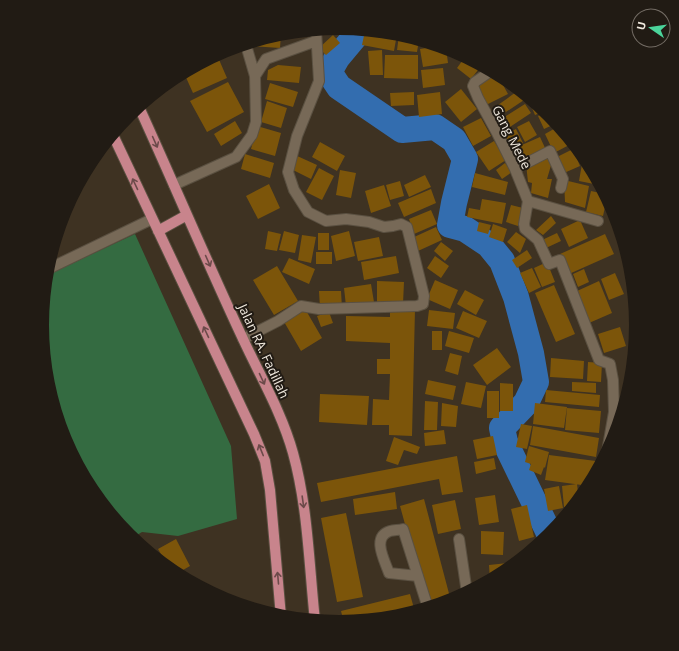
<svg xmlns="http://www.w3.org/2000/svg" width="679" height="651" font-family="'Open Sans',sans-serif">
<style>
.green{fill:#346b41}
.lines{fill:none;stroke-linecap:round;stroke-linejoin:round}
.river{stroke:#336daf;stroke-width:26}
.building{fill:#7c550a}
.minor-casing{stroke:#5a5041;stroke-width:12}
.major-casing{stroke:#5a5041;stroke-width:12}
.minor{stroke:#776957;stroke-width:10}
.major{stroke:#c8848c;stroke-width:10}
.oneway{stroke:#6c4a4a}
.labels{text-anchor:middle;dominant-baseline:central;stroke-width:4;stroke-linejoin:round;paint-order:stroke}
.street-label{font-size:13px;fill:#f0e9de;stroke:#211b14}
</style>
<rect width="100%" height="100%" fill="#3e3222"/>
<path class="green" d="M135 234 231 446 237 519 178 536 142 532 132 538 129 536 92 491 65 439 48 383 42 325 47 275Z"/>
<g class="lines">
<path class="river" d="M357 30V34L337 58 329 72 339 87 402 130 435 127 454 140 465 159 454 203 450 225 465 229 489 245 502 261 516 297 531 353 536 382 526 403 502 428 505 442 550 535"/>
</g>
<path class="building" d="M332 29V32L318 34V30Z
M365 31 397 34 394 51 362 45Z
M281 34 280 48 249 46V44Z
M333 35 340 43 326 55 319 48Z
M399 35 419 40 417 52 397 50Z
M439 46 446 48 448 63 423 67 420 49Z
M382 50 383 75H370L368 51Z
M217 55 227 78 193 93 184 73Z
M385 55H418V79L384 78Z
M465 57 481 66 471 79 457 68Z
M278 65 301 67 299 83 267 80 268 70Z
M443 68 445 85 423 88 421 70Z
M497 74 508 94 486 105 476 85Z
M503 77 505 78 515 87 510 90Z
M228 82 244 112 207 132 190 101Z
M270 83 298 92 293 107 265 99Z
M461 89 477 109 461 122 445 102Z
M519 90 527 98 497 118 491 110Z
M414 92V105L391 106 390 93Z
M440 92 442 114 419 117 417 95Z
M527 96 545 111 535 115Z
M267 101 287 108 281 128 261 122Z
M525 104 531 113 504 131 498 121Z
M546 112 557 123 544 129 538 116Z
M481 118 491 136 473 146 463 127Z
M235 121 242 133 221 146 214 134Z
M529 121 537 135 525 142 517 127Z
M257 126 281 133 275 156 251 149Z
M559 126 567 136 571 144 554 153 545 134Z
M516 129 523 143 512 149 505 135Z
M540 137 546 150 521 162 515 148Z
M494 141 506 160 489 171 476 152Z
M320 142 345 156 337 171 312 157Z
M573 149 580 166 564 173 557 157Z
M245 154 274 163 270 178 241 169Z
M548 154 552 162 547 179H552L548 198 531 193 532 183 528 182 526 164Z
M295 155 317 165 311 179 289 168Z
M505 163 512 172 502 179 496 170Z
M582 164 589 165 595 176 594 184 579 181Z
M319 168 334 176 322 200 306 192Z
M340 170 356 173 351 198 336 195Z
M475 173 508 182 505 195 472 187Z
M425 175 431 187 409 197 404 185Z
M597 179 600 186 603 190 595 189Z
M564 180 589 186 585 208 565 202Z
M400 181 404 196 390 200 386 185Z
M269 184 280 208 258 219 246 196Z
M384 185 391 206 371 213 365 191Z
M431 189 436 203 404 217 398 203Z
M591 191 605 194 607 198 603 216 586 212Z
M482 199 506 203 502 224 467 217 469 208 480 210Z
M511 205 523 208 518 226 506 222Z
M431 210 437 224 414 234 409 219Z
M551 216 556 223 543 235 536 230Z
M580 220 588 238 569 247 561 229Z
M479 222 491 225 488 234 477 231Z
M493 224 507 229 503 242 489 237Z
M436 227 442 240 418 251 412 238Z
M268 231 281 234 277 251 265 249Z
M284 231 299 235 295 253 279 250Z
M349 231 355 256 336 261 331 236Z
M516 232 526 239 520 253 507 242Z
M318 233H329V250H318Z
M557 233 561 241 546 248 542 240Z
M605 234 614 254 569 274 560 254Z
M302 235 316 237 311 263 298 260Z
M379 237 383 256 358 261 354 242Z
M441 242 453 251 445 261 434 251Z
M527 250 532 258 517 268 512 260Z
M316 252H332V264H316Z
M396 256 399 273 364 280 361 262Z
M435 256 449 266 441 278 427 268Z
M289 258 315 269 309 284 282 272Z
M547 262 555 282 542 287 534 268Z
M277 266 298 301 274 315 253 280Z
M532 268 541 287 529 293 520 273Z
M584 269 589 282 578 287 573 274Z
M615 273 624 294 609 300 601 279Z
M632 278 634 294 627 291Z
M435 280 458 290 450 309 427 299Z
M377 281 404 282 403 304 377 303Z
M599 281 612 313 589 323 577 291Z
M371 284 374 302 346 306 344 288Z
M554 285 575 334 556 342 535 293Z
M465 290 484 300 476 315 457 304Z
M319 291H341L342 308H320Z
M304 307 322 338 301 351 283 320Z
M390 308 415 309 412 436 389 435V425H372L373 399 389 400 390 374H377V359H390V343L346 341V316L390 317Z
M429 310 455 313 453 329 427 326Z
M463 311 487 321 479 338 456 328Z
M329 312 333 323 321 327 317 316Z
M620 327 626 346 604 353 598 334Z
M432 331H442V350H432Z
M449 331 474 338 469 353 445 346Z
M497 348 511 367 487 385 473 365Z
M450 353 462 356 458 375 445 371Z
M551 358 584 361 583 379 550 377Z
M588 362 602 363 601 382 587 381Z
M428 380 456 386 453 400 425 394Z
M466 382 486 386 481 408 461 404Z
M572 382 596 383V393L572 391Z
M500 383 513 384V411H500Z
M546 390 600 395 599 407 545 402Z
M487 391H499V418H487Z
M320 394 369 396 367 425 319 422Z
M425 401 438 402 437 430H424Z
M442 403 458 406 456 427 441 426Z
M535 403 567 407 564 428 533 424Z
M567 408 601 411 599 433 565 430Z
M617 423H619L614 439 612 438Z
M521 424 532 426 527 449 516 447Z
M533 426 599 438 596 457 530 445Z
M444 430 446 444 425 446 424 433Z
M493 436 497 455 477 459 473 440Z
M394 437 420 447 417 454 404 450 398 465 386 461Z
M529 446 549 452 545 468 544 467 541 475 529 470 531 464 525 462Z
M549 455 596 461 593 479 589 486 545 480Z
M457 456 463 492 442 495 439 479 321 502 317 483Z
M494 458 496 469 476 474 474 462Z
M577 484 579 501 575 505 564 507 562 486Z
M559 486 563 508 548 511 544 489Z
M395 492 397 509 355 515 353 499Z
M495 495 499 522 479 525 475 498Z
M424 499 451 601 428 608 400 506Z
M455 500 461 529 438 534 432 505Z
M527 505 534 537 519 541 511 509Z
M346 513 363 597 337 602 321 518Z
M481 531 504 532 503 555 481 554Z
M176 539 190 566 176 574 169 568 158 549Z
M142 541 146 550 138 543Z
M518 562 505 573 490 581 489 565Z
M410 594 415 612 397 617 344 623 341 611Z"/>
<g class="lines">
<defs>
<path id="minor" d="M246 45 255 76
M491 71 475 82 473 86 478 98 497 133 515 169 528 201 524 224 525 229 538 240 549 264 560 260 599 360 610 364 613 380 614 412 607 452
M515 169 550 151 563 179 561 188
M174 185 236 157 252 135 256 122 255 76 266 59 316 41
M528 201 598 221
M48 269 152 219
M243 339 278 321 301 306 319 309 417 306 423 304 424 296 407 227 401 224 393 226 384 227 369 222 346 219 326 221 308 212 294 190 288 172 297 136 319 81 316 30
M459 539 467 593
M418 576 389 573C385 561 371 537 390 531 394 530 399 530 403 529L428 608"/>
<path id="major" d="M139 107C174 184 207 262 243 339 260 376 282 413 293 453 308 507 309 565 315 621
M113 135 254 434 265 461 270 490 281 617
M158 231 187 215"/>
</defs>
<use href="#minor" class="minor-casing"/>
<use href="#major" class="major-casing"/>
<use href="#minor" class="minor"/>
<use href="#major" class="major"/>
</g>
<defs><path id="oneway-shaft" d="M-6 0H5M1.5-3L5.5 0L1.5 3" fill="none" stroke-width="1.6" stroke-linecap="round" stroke-linejoin="round"/></defs>
<g class="oneway">
<use href="#oneway-shaft" transform="translate(155 142) rotate(66)"/>
<use href="#oneway-shaft" transform="translate(135 184) rotate(-115)"/>
<use href="#oneway-shaft" transform="translate(208 261) rotate(66)"/>
<use href="#oneway-shaft" transform="translate(206 332) rotate(-115)"/>
<use href="#oneway-shaft" transform="translate(262 379) rotate(65)"/>
<use href="#oneway-shaft" transform="translate(261 450) rotate(-112)"/>
<use href="#oneway-shaft" transform="translate(303 502) rotate(82)"/>
<use href="#oneway-shaft" transform="translate(278 578) rotate(-95)"/>
</g>
<g class="labels">
<g class="street-label">
<text transform="translate(512 137) rotate(63)">Gang Mede</text>
<text transform="translate(264 351) rotate(65)">Jalan RA. Fadillah</text>
</g>
</g>
<path d="M0 0H679V651H0ZM49 325a290 290 0 1 1 580 0a290 290 0 1 1-580 0Z" fill="#211b14" fill-rule="evenodd"/>
<g transform="translate(651 28) rotate(283)"><circle r="19" fill="#211b14" stroke="#746d65"/>
<path d="M0-3L7 15L0 10L-7 15Z" fill="#4bd49b"/>
<text y="-6" font-size="11" font-weight="bold" text-anchor="middle" fill="#f0e9de">U</text>
</g>
</svg>
